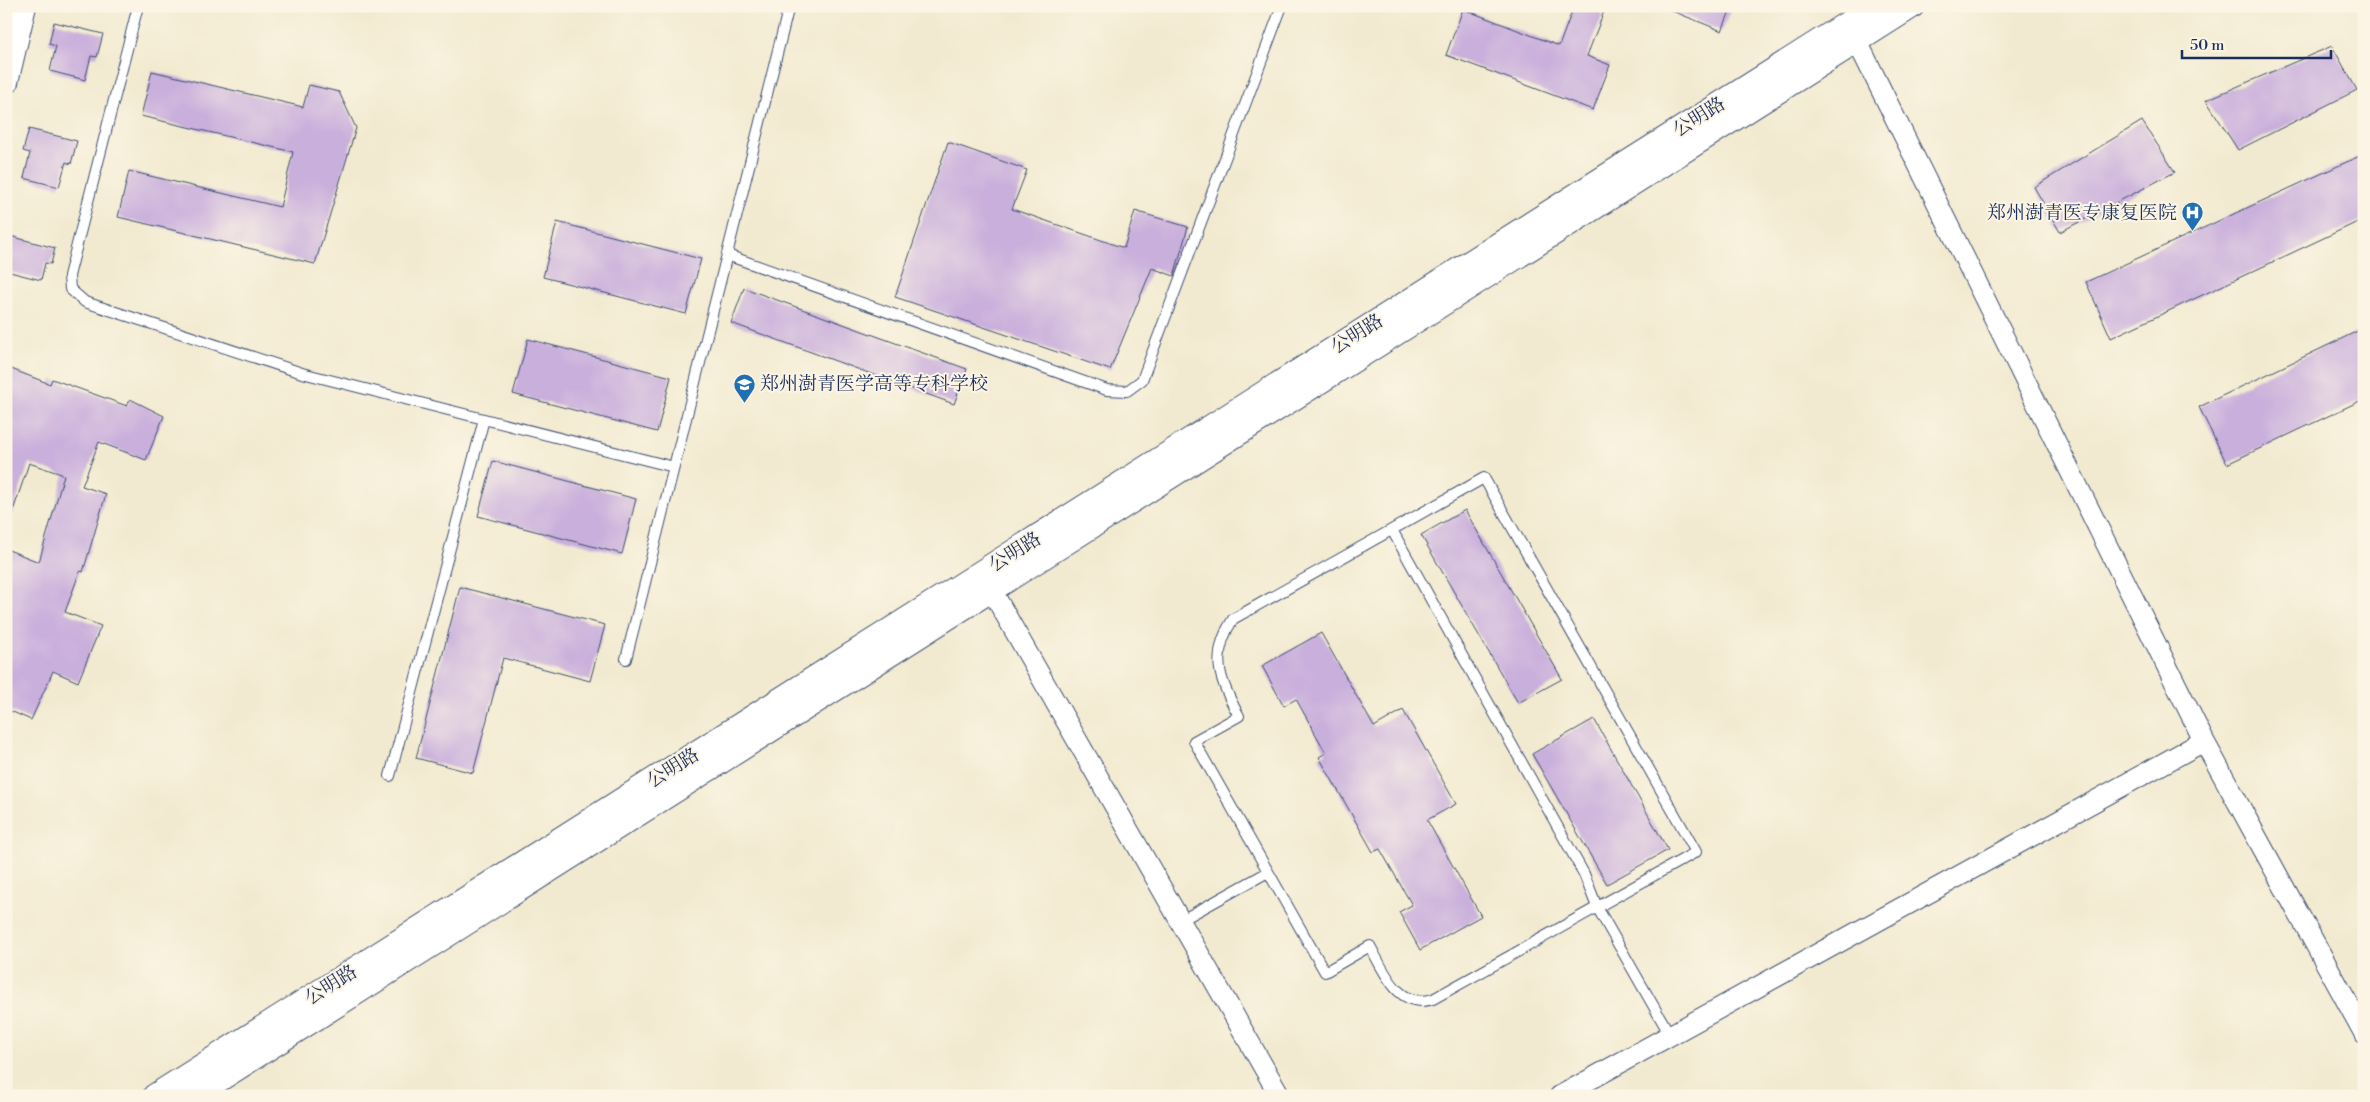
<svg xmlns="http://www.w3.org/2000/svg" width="2370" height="1102" font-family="'Libre Bodoni','Noto Serif SC',serif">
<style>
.building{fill:#c9afdc}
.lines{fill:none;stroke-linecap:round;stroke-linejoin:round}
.service-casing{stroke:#3b4b6f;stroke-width:12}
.minor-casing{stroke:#3b4b6f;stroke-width:22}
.tertiary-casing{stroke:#3b4b6f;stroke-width:26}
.service{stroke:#fff;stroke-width:10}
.minor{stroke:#fff;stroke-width:20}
.tertiary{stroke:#fff;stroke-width:24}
.labels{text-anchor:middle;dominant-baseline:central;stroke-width:4;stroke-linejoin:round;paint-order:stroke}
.street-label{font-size:19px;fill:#1b2f5e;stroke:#fcf5e5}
.poi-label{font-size:19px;fill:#1b2f5e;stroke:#fcf5e5;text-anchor:end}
</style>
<rect width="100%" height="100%" fill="#fcf5e5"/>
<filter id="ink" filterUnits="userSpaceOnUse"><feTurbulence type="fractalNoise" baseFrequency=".02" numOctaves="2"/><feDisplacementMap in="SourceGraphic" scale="10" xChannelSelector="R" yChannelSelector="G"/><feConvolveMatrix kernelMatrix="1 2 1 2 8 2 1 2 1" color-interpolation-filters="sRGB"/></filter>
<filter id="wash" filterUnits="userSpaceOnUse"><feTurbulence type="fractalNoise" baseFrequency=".0096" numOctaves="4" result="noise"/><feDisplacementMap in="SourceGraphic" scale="20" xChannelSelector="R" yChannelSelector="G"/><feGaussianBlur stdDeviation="1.12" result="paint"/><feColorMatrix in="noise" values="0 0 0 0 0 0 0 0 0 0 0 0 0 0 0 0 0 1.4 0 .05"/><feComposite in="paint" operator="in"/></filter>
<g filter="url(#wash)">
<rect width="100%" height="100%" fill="#f2ead0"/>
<g id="blocks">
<path class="building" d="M1574 6H1606L1587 56 1610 65 1593 110 1446 55 1463 9 1559 46Z
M1660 6H1732L1722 31Z
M54 22 103 34 97 57 91 56 85 80 50 71 56 46 49 44Z
M2332 46 2357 90 2238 150 2206 100Z
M152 71 303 107 309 85 339 92 356 128 315 264 118 217 129 171 280 207 293 152 141 116Z
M2142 121 2175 172 2060 232 2034 187Z
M29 129 77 141 71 164 66 162 59 187 24 178 30 153 23 151Z
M948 142 1027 170 1012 209 1124 248 1135 211 1188 227 1174 276 1152 268 1110 370 895 297Z
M2364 154V219L2111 338 2086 282Z
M557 222 701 259 686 314 543 277Z
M6 235 55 248 51 264 45 263 41 280 6 271Z
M744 288 967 369 954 404 731 323Z
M2364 328V399L2227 464 2199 407Z
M528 339 671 377 657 432 513 394Z
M6 367 50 384 52 379 127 406 130 399 164 416 146 460 99 442 82 486 106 494 83 572 80 571 65 612 101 626 78 682 53 671 31 720 6 709V549L39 562 64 475 29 463 9 523H6Z
M493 461 636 499 622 554 478 516Z
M1465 510 1562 679 1518 703 1421 535Z
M460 587 605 625 590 681 503 658 473 773 416 758Z
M1321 633 1374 727 1403 710 1456 804 1427 820 1481 916 1420 950 1399 912 1412 905 1380 849 1373 852 1319 757 1326 753 1296 699 1284 706 1262 666Z
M1594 719 1668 850 1607 884 1532 754Z"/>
</g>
</g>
<g filter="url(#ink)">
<use href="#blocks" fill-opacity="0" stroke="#3b4b6f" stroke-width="1"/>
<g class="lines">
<defs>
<path id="service" d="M138 6 69 276 70 289 85 302 302 373 674 467
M727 255 1107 390 1127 391 1142 380 1282 6
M1484 478 1696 852 1433 999C1398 1010 1384 971 1370 946L1325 972 1194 741 1239 716C1220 682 1209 656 1233 619Z
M1392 530 1584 874 1597 907 1670 1035
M626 659 789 6
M390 776 484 419
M1180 921 1268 872"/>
<path id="minor" d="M1850 27 2204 741 2364 1033
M984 577 1280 1096
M1560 1096 2204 741"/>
<path id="tertiary" d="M6 82 24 6
M155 1096 1875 6
M193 1096 1912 6"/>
</defs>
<use href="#service" class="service-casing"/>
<use href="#minor" class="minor-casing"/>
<use href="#tertiary" class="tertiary-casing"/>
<use href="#service" class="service"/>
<use href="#minor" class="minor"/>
<use href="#tertiary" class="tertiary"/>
</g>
</g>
<defs>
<symbol id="hospital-pin" viewBox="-11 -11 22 30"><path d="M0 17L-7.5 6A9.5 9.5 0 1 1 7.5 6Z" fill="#1f6fb2" stroke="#fcf5e5"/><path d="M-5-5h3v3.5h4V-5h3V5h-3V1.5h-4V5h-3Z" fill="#fff"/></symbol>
<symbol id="university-pin" viewBox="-11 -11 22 30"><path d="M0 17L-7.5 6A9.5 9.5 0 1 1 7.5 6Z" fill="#1f6fb2" stroke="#fcf5e5"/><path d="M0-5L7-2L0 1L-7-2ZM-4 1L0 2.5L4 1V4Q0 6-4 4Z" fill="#fff"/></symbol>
</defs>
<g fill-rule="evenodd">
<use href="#hospital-pin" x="2180" y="200" width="25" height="34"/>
<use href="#university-pin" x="732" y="372" width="25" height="34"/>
</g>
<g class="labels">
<g class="street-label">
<text transform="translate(1699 117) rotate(-32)">公明路</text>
<text transform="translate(1357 334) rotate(-32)">公明路</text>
<text transform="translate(1015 552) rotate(-32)">公明路</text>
<text transform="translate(673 768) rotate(-32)">公明路</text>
<text transform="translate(331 985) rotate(-32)">公明路</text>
</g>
<g class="poi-label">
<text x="2177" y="213">郑州澍青医专康复医院</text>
<text x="760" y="384" text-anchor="start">郑州澍青医学高等专科学校</text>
</g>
</g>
<rect width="2370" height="1102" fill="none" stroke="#fcf5e5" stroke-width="25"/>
<path d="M2182 50v8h149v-8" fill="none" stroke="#1b2f5e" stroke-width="2.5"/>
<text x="2190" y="50" font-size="15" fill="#1b2f5e" stroke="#fcf5e5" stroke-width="4" paint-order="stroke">50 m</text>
</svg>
